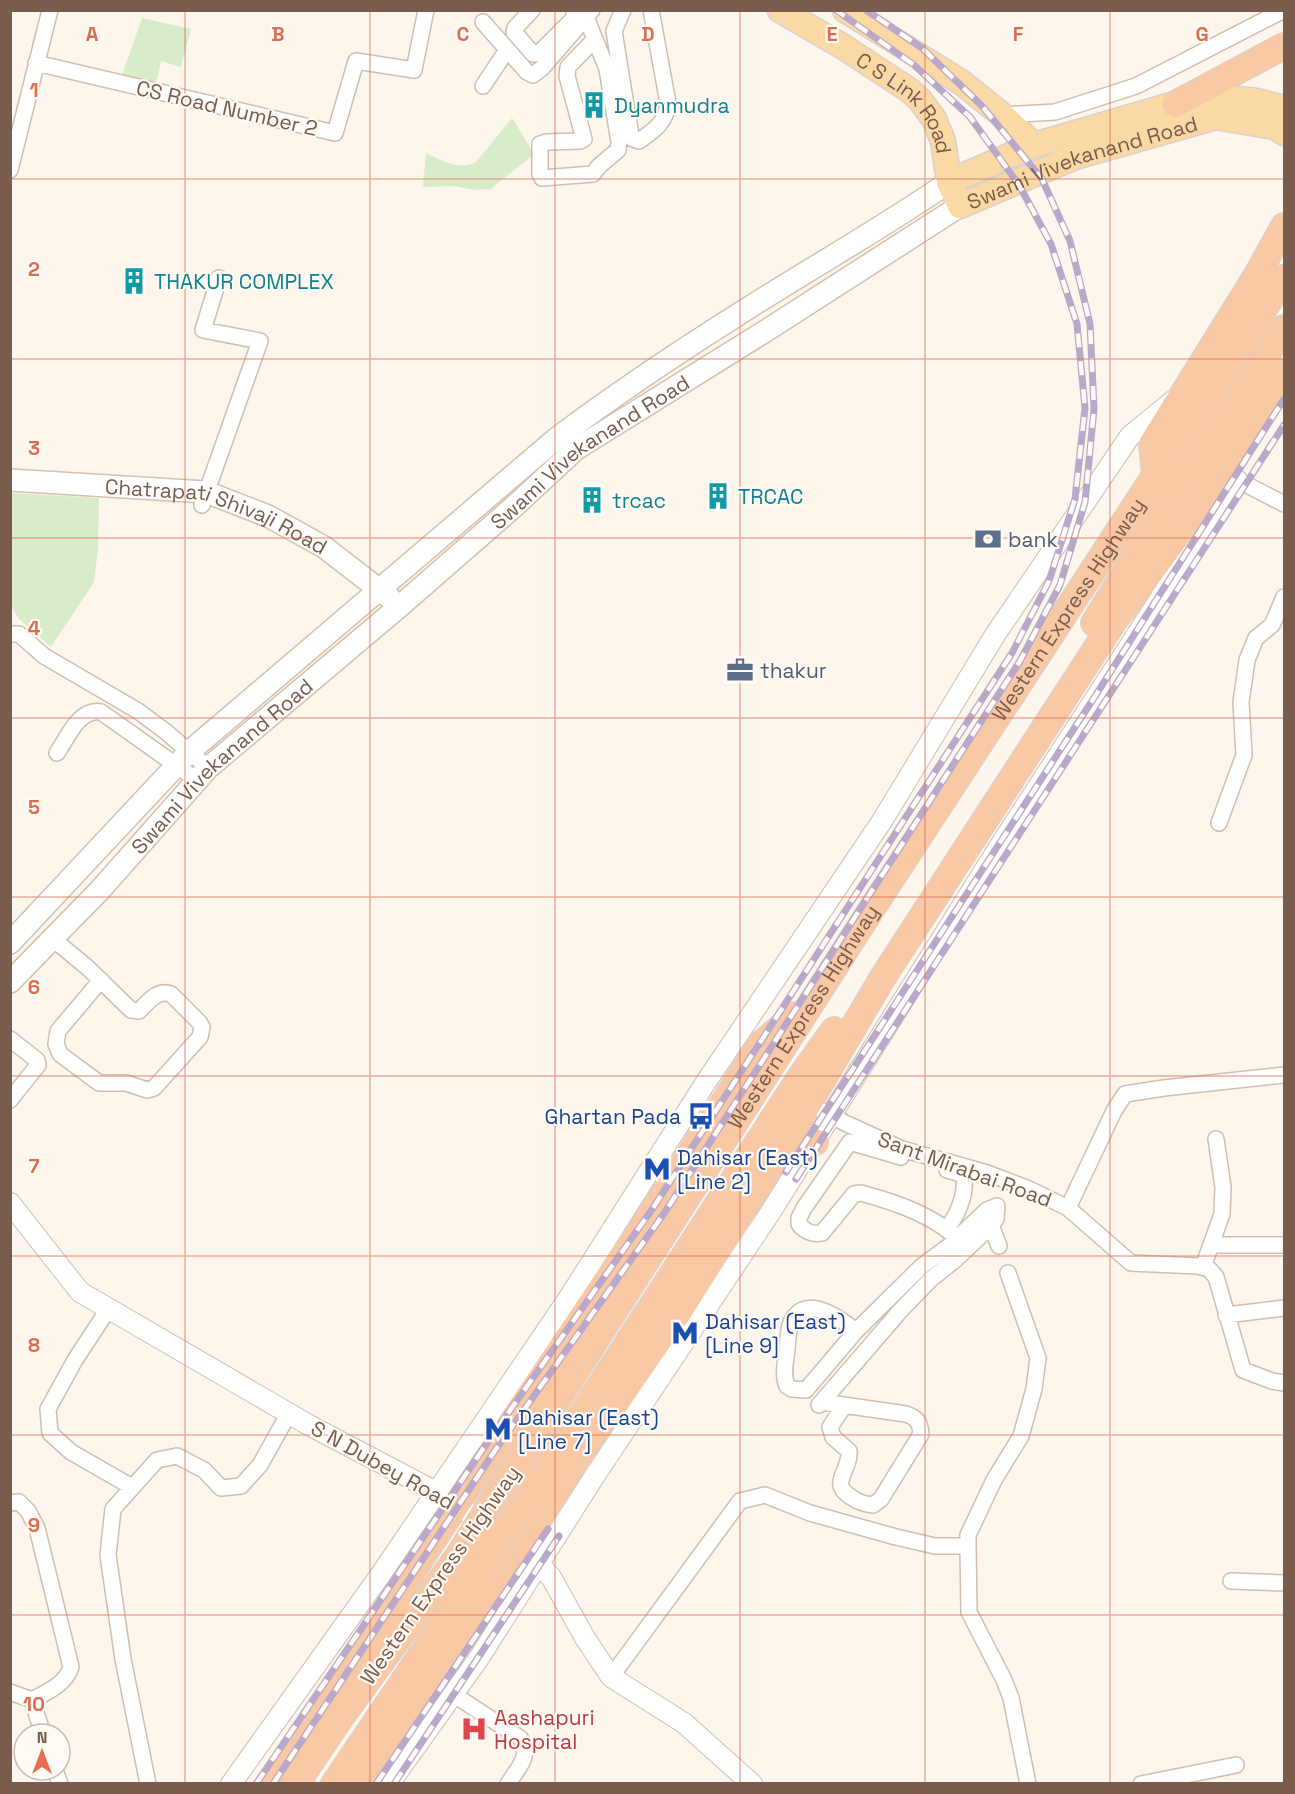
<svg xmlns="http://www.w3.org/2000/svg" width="1295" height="1794" font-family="'Space Grotesk',sans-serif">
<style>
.green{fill:#d8ecc9}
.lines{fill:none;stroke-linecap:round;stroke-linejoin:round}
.minor-casing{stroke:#d1beb0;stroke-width:18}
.tertiary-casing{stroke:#d1beb0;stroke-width:22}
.secondary-casing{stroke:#d6c0b0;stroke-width:24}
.primary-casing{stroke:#dad1cd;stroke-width:27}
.trunk-casing{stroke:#dad1cd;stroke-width:28}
.minor{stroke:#fff;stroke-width:15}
.tertiary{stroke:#fff;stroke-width:20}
.secondary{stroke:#fff;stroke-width:21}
.primary{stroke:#fbd9a5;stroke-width:24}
.trunk{stroke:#f9c8a4;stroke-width:26}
.rail-casing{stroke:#b9a8c9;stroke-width:7}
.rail{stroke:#fffaf3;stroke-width:4.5;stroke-dasharray:14;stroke-linecap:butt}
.trunk-bridge-casing{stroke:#dad1cd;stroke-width:28;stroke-linecap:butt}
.trunk-bridge{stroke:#f9c8a4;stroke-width:26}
.grid{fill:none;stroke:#dc6d51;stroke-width:1.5;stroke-opacity:0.55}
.labels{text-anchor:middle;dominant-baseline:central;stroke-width:4.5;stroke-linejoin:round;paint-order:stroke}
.culture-label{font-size:21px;fill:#0d838f;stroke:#fffaf3;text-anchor:start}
.street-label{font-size:21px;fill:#7a5c4d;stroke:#fffaf3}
.service-label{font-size:21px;fill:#4e5e75;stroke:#fffaf3;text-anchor:start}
.transit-label{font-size:21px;fill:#164399;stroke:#fffaf3;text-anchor:start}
.health-label{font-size:21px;fill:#be3a42;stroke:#fffaf3;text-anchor:start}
.grid-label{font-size:20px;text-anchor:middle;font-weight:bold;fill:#dc6d51;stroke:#fffaf3;stroke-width:4.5;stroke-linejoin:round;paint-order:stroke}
</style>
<rect width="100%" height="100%" fill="#fdf6ec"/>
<path class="green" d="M142 18 191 29 181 67 161 61 156 84 121 78Z
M512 118 534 154 491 189 475 190 455 186 423 187 426 153C441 160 460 171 476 162Z
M11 493 99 498 98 549 94 582 51 647 19 619 11 606Z"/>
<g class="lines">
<defs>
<path id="minor" d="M532 10 515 28 514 32 533 54 539 53 574 18V10
M623 10 614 31 631 136 633 139 639 141C654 130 666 123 668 103L651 10
M586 17 607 69 619 142 618 150 599 166 593 174 542 178 540 174V144L546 142 580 141 584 139 567 76 568 67 595 39
M483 22 527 72 533 75 542 68 592 10
M36 63 335 133 356 61 414 70 426 10
M483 86 507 50
M1002 115 1055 112 1136 86 1284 10
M10 170 50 10
M1228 475 1284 504
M202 505 260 341 203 330 219 278
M10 634H19L44 656 138 711 165 731 208 768
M57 753C68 737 79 708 101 712L197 780
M1219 823 1244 755 1241 702 1247 660 1256 638 1272 625 1284 597
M53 939 88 968 131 1010 139 1011C148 1002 157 989 171 994L199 1022 202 1027 200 1037 154 1088 147 1090 126 1083H99L60 1054 56 1044 58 1031 101 980
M10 1039 37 1060 38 1065 10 1100
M808 1103 845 1123 902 1149 987 1173 1029 1189 1068 1208 1131 1263 1198 1266 1209 1269 1216 1277 1243 1370 1272 1381 1284 1383
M901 1157 850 1142 804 1208 799 1218V1224C804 1231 813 1235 822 1233L854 1194 861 1193C898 1203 936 1216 964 1244
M1068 1208 1114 1111 1125 1094 1164 1088 1284 1075
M991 1225 999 1246
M946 1229C958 1216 966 1194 964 1177L958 1173 947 1170
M1212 1245H1284
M1203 1267 1222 1214 1223 1187 1216 1139
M109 1308 75 1360 48 1409 50 1433 71 1452 132 1487
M1226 1315 1284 1308
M822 1402 906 1414C917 1418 920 1422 921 1434L881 1499 873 1505C863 1504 858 1502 851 1497 828 1483 851 1471 849 1451L833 1437 830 1427 844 1406
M819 1405 900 1311 931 1279 955 1260 989 1228 996 1219 997 1206 987 1210 949 1246 922 1266 856 1331 806 1390 792 1389 787 1386C782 1374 786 1361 787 1349 788 1339 788 1325 794 1317 810 1296 841 1319 856 1331
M10 1503 19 1502 28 1511 37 1528 71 1667C66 1684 47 1692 32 1700
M968 1546V1535L994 1480 1021 1436 1034 1389 1038 1358 1008 1273
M1231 1581 1284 1583
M611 1677 740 1501 765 1495 810 1513 896 1537 935 1546H968L969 1612 1004 1680 1011 1698 1028 1784
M10 1692 32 1700
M453 1694 520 1738C532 1757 518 1767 508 1784
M32 1700 43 1734
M55 1770 60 1784
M148 1784 123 1659 108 1555 113 1509 157 1460 177 1456 204 1470 221 1488 241 1486 260 1465 289 1413
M1141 1784 1236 1765"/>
<path id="tertiary" d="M10 1203 80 1292 307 1424 436 1492 491 1527
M530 1555 551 1577 585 1638 611 1677 684 1723 752 1784
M231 1784 381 1574 570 1296 706 1082 882 821 995 635 1130 436 1174 400
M389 1784 479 1658 592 1480 770 1213 999 847 1237 480"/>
<g id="secondary">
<path id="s1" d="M10 480 206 492 268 516 324 547 390 598"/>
<path d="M10 943 189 752 557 438C616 394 677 353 739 314 809 269 881 229 949 182"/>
<path id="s2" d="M10 982 100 890 208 768 400 606 518 503 576 449 764 332 960 206"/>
</g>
<g id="primary">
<path id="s3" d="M780 10 842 46 909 90 920 100 934 119 943 141 949 182 960 206 1075 157 1216 117 1275 127 1284 133"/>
<path d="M845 10 961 82 1002 115 1034 145"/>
<path d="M949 182 1034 145 1175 104 1218 97 1257 101 1284 108"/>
</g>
<g id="trunk">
<path d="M1175 104 1284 46"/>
<path d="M1155 475 1152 444 1257 275 1284 226"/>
<path d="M1094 623 1169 501 1284 328"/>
<path d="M779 1152 815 1142"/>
<path id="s4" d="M497 1494 869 913 1284 278"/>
<path d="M520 1509 801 1076 834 1030"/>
<path d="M273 1784 456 1505 641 1230 762 1043 796 1015"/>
<path d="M296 1784 341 1717 459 1555"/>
<path d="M334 1784 480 1568"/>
<path d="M357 1784 395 1728 495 1591 577 1457 679 1311 788 1138 883 977 1114 621 1184 526 1284 372"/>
</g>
</defs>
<use href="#minor" class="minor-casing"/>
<use href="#tertiary" class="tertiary-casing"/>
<use href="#secondary" class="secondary-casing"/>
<use href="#primary" class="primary-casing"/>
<use href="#trunk" class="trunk-casing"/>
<use href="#minor" class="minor"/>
<use href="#tertiary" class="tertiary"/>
<use href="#secondary" class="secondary"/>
<use href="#primary" class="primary"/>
<use href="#trunk" class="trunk"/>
<defs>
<path id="rail" d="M786 1172 1092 701 1284 399
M796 1179 1284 425
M256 1784 487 1443 653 1208 1012 653 1049 581 1075 499 1085 408 1077 324 1051 244 1019 185 970 117 914 65 836 10
M273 1784 496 1449 665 1212 1020 661 1060 585 1085 502 1094 409 1090 324 1070 241 1042 179 982 106 922 48 866 10
M376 1784 548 1529
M394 1784 559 1536"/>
</defs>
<use href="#rail" class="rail-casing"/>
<use href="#rail" class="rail"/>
<defs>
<path id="trunk-bridge" d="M459 1555 497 1494
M480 1568 520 1509"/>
</defs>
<use href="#trunk-bridge" class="trunk-bridge-casing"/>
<use href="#trunk-bridge" class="trunk-bridge"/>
</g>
<path class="grid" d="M185 10V1784M370 10V1784M555 10V1784M740 10V1784M925 10V1784M1110 10V1784M10 179H1284M10 359H1284M10 538H1284M10 718H1284M10 897H1284M10 1076H1284M10 1256H1284M10 1435H1284M10 1615H1284"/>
<defs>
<symbol id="building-bare" viewBox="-9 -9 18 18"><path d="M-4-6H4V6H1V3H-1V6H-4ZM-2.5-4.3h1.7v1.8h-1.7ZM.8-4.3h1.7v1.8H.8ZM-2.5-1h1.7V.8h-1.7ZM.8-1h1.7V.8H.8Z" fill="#0f9aa8" stroke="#fffaf3" stroke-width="2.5" paint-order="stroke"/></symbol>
<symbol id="bank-bare" viewBox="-9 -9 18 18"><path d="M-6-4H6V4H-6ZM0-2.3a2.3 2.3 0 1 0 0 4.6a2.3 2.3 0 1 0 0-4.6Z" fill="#5c6f8a" stroke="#fffaf3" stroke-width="2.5" paint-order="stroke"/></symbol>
<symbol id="office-bare" viewBox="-9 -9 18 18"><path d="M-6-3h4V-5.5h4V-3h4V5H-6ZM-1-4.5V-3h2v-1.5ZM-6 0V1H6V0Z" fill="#5c6f8a" stroke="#fffaf3" stroke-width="2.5" paint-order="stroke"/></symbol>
<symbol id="bus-bare" viewBox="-9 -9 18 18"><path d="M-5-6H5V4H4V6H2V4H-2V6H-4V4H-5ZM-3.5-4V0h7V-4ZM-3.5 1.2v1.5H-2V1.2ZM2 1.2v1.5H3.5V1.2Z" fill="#1a4fb4" stroke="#fffaf3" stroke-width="2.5" paint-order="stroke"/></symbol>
<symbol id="metro-bare" viewBox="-9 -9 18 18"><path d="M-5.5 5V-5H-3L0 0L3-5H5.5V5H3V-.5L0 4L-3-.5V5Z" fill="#1a4fb4" stroke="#fffaf3" stroke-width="2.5" paint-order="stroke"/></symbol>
<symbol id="hospital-bare" viewBox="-9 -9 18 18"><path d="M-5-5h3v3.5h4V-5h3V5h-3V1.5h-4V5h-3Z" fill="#e0444e" stroke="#fffaf3" stroke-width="2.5" paint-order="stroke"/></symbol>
</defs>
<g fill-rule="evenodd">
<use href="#building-bare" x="575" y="86" width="38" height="38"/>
<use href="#building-bare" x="115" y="262" width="38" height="38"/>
<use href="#building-bare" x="699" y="477" width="38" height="38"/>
<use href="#building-bare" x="573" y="481" width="38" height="38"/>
<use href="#bank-bare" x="969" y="520" width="38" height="38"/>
<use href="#office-bare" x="721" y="651" width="38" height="38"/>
<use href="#bus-bare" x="682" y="1097" width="38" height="38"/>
<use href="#metro-bare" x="638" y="1150" width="38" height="38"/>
<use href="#metro-bare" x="666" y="1314" width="38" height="38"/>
<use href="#metro-bare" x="479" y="1410" width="38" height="38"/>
<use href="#hospital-bare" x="455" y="1710" width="38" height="38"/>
</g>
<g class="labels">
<g class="culture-label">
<text x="614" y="105">Dyanmudra</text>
<text x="154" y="281">THAKUR COMPLEX</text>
<text x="738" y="496">TRCAC</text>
<text x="612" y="500">trcac</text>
</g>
<g class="street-label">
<text stroke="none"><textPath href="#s3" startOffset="159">C S Link Road</textPath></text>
<text transform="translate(227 108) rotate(13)">CS Road Number 2</text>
<text stroke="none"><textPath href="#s3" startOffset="412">Swami Vivekanand Road</textPath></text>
<text stroke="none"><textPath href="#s2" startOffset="788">Swami Vivekanand Road</textPath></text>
<text stroke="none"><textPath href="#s1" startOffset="212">Chatrapati Shivaji Road</textPath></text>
<text stroke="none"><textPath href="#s4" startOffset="1053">Western Express Highway</textPath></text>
<text stroke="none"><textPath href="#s2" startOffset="303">Swami Vivekanand Road</textPath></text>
<text stroke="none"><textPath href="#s4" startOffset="567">Western Express Highway</textPath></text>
<text transform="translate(965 1169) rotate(20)">Sant Mirabai Road</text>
<text transform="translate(383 1465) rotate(29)">S N Dubey Road</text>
<text transform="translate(440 1575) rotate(-55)">Western Express Highway</text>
</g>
<g class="service-label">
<text x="1008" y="539">bank</text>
<text x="760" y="670">thakur</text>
</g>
<g class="transit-label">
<text x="681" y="1116" text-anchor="end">Ghartan Pada</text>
<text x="677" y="1157">Dahisar (East)<tspan x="677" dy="24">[Line 2]</tspan></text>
<text x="705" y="1321">Dahisar (East)<tspan x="705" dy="24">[Line 9]</tspan></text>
<text x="518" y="1417">Dahisar (East)<tspan x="518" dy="24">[Line 7]</tspan></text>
</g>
<g class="health-label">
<text x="494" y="1717">Aashapuri<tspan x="494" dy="24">Hospital</tspan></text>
</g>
</g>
<g class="grid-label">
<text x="92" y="41">A</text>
<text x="278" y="41">B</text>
<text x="463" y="41">C</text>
<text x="648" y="41">D</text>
<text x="832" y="41">E</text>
<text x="1018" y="41">F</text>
<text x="1202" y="41">G</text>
<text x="34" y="97">1</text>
<text x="34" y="276">2</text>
<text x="34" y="455">3</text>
<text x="34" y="635">4</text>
<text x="34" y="814">5</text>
<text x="34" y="994">6</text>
<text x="34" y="1173">7</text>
<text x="34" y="1352">8</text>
<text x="34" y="1532">9</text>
<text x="34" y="1711">10</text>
</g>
<rect width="1295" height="1794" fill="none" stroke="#7a5c4d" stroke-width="24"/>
<g transform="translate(42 1752)"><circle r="28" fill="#fffaf3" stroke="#cabbb1" stroke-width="1.5"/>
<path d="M0-4.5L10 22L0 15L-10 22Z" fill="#e76f51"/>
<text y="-9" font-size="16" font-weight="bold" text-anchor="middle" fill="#7a5c4d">N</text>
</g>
</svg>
